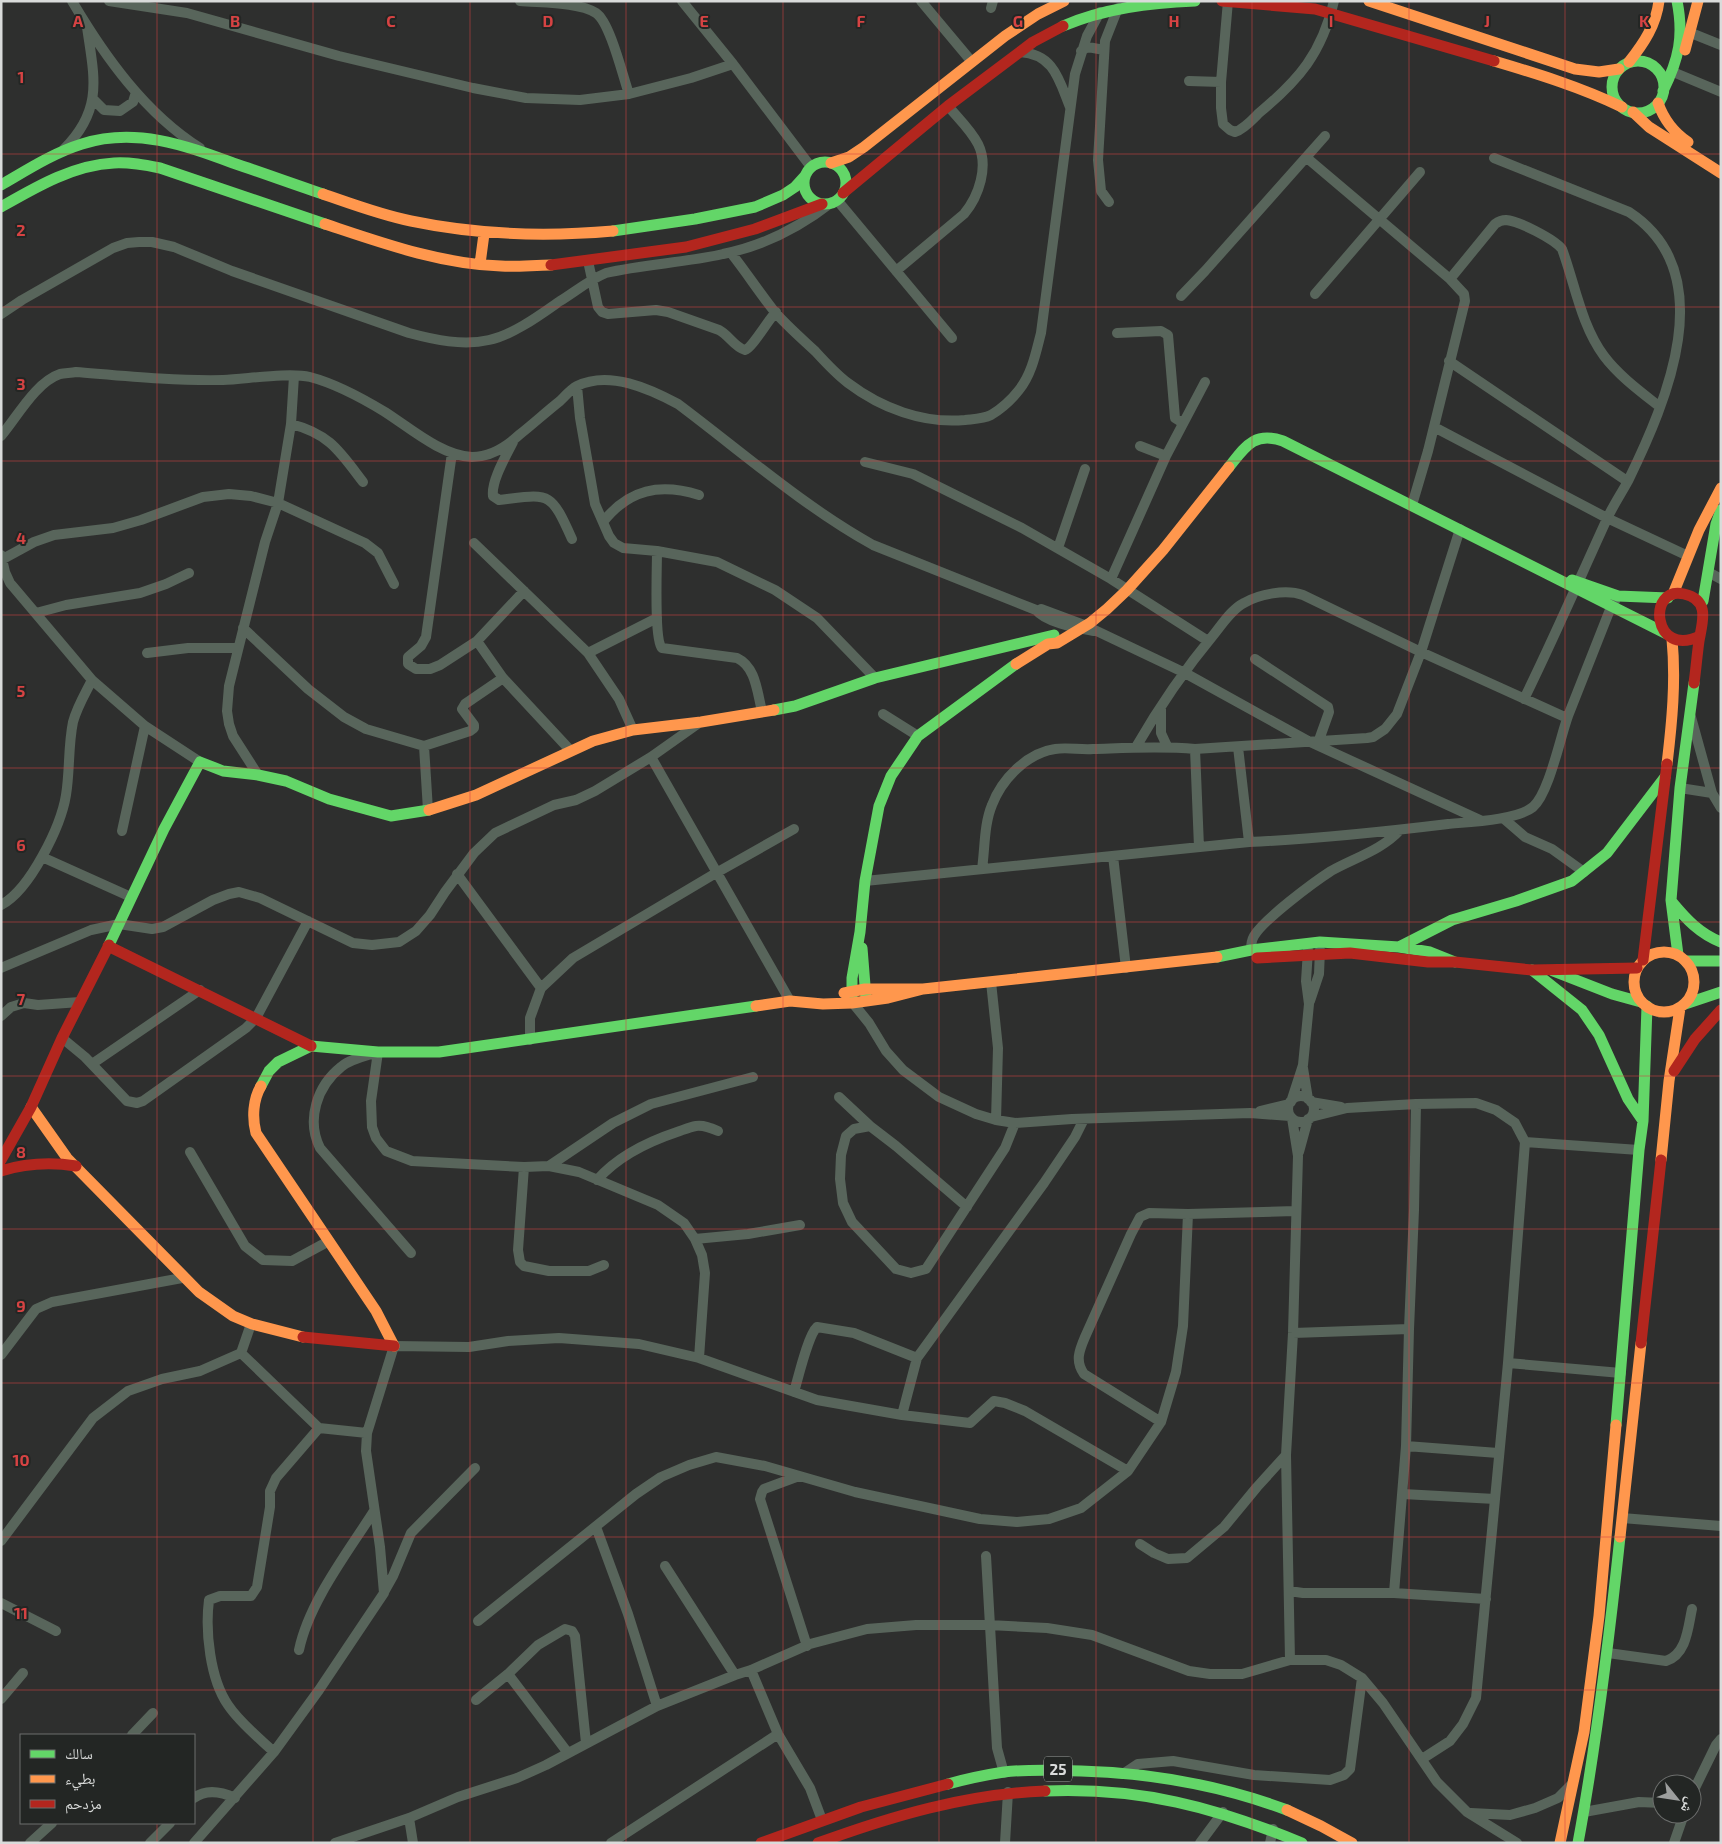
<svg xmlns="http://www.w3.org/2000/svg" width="1722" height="1844" font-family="'Exo 2','Noto Naskh Arabic',sans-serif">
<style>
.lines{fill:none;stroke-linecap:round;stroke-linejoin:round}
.street{stroke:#58655b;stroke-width:10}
.fast{stroke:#63d668;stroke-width:11}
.slow{stroke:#ff974d;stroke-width:11}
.jam{stroke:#b3261e;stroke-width:11}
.grid{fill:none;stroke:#d64343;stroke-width:1;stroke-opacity:0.55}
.labels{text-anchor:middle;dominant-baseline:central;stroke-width:4;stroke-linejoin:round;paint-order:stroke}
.shield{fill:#232624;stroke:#a2a5a3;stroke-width:1}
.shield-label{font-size:15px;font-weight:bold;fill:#d9dbda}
.grid-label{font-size:16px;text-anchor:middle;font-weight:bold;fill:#d64343;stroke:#232624;stroke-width:4;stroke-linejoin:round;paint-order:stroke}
</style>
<rect width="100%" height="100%" fill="#2e2f2e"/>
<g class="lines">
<path class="street" d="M72 1C105 57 145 113 200 148
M109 1 187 13 339 56 473 88 526 98 580 100 629 94 691 78 733 64
M520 1C541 3 579 2 596 13 610 22 623 77 629 94
M682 1 733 64 811 167
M921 1 972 62
M1228 1 1221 82V108L1223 124 1230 130 1235 132C1244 129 1252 120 1259 113 1299 80 1322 53 1334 1
M991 8 993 1
M1691 33 1721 45
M1081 51 1088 47 1104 50
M1020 52C1054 54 1059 80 1070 107
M1673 72 1721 92
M1189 81 1221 82
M93 99 104 110 120 111 133 102 136 92
M64 149C104 109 94 77 87 27
M1307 158 1450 279 1464 294 1465 301 1428 451 1412 505
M1494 158 1629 212C1722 273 1667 401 1628 481 1621 494 1612 507 1606 521 1579 580 1553 640 1524 699
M837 200 952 338
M1109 202 1101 191 1098 160 1105 41 1118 8
M731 253C746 272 759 292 774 311 786 325 801 338 815 351 825 362 836 374 848 383 881 408 923 424 965 420 973 419 983 419 991 415 1001 409 1012 399 1019 390 1032 374 1036 352 1041 333L1075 74 1087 36 1100 12
M588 261 598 307 602 312 608 314 656 310 668 312 719 330C729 335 734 347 745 350 752 348 768 320 776 312
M896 271 964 214C979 196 989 166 978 144 971 130 958 118 948 106
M1450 279 1495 224C1499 221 1501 220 1506 220 1519 221 1554 239 1562 249 1575 284 1581 325 1604 356 1619 376 1641 392 1660 407
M1315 294 1420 172
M1181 296 1205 271 1325 136
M1 314 22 300 113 248 127 243 139 242H152L174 247 232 271 409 333C435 340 463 346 489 340 513 335 540 315 560 301 576 291 589 280 606 273 644 264 684 263 723 254 763 246 800 227 832 202
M1117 333 1161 331 1168 335 1175 418 1183 423
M1449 361 1627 481
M577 386 580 418 595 504 609 536 614 543 623 548 657 551 717 562 775 590 817 618 875 678
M291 424C330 434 340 452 363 482
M1434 427 1607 518 1688 556
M1 436C17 417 36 382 60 374 65 373 71 373 76 372 125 376 174 381 223 380 247 379 289 372 310 377 337 384 362 398 385 412 410 428 442 456 472 457 491 457 506 447 519 435 533 424 546 412 560 401 565 396 571 389 577 386 609 370 650 389 678 404 742 452 803 506 873 545L1036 610C1046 623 1078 628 1094 631
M513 442C506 456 491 481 493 496L499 500C550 494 550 490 572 539
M1140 446 1166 456
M452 453 426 637 421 646 408 657V664L416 669H430L440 665 477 641 524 591
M865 462 913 474 1022 528 1111 579 1208 641
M603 522C629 489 660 483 699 495
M474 543 588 653 619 699 633 730
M1058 548 1085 469
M657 551C657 568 654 640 662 648L737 658C756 667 757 692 762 711
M1 555 5 572 10 583 92 680 145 726 200 762
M1 560 34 542 54 535 113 528 141 520 203 497 229 494 251 496 278 503 365 543 378 553 394 584
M1708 572 1721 579
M1111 579 1166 456 1205 382
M1041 609 1084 625 1185 673 1308 741 1480 820
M36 613 66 605 140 593 166 584 189 573
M243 628 308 689 344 717 366 729 424 746 470 731 474 728V725L462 709 465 704 503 678
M477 641 503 678 570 750
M147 653 188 648H238
M588 653 657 618
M1255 659 1328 707 1329 712 1319 740
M1161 709V733L1167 746
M883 714 918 736
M1691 717 1712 793 1721 808
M424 746 428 810
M1136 747C1159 707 1186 668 1215 633 1223 623 1232 609 1244 603 1259 594 1286 589 1303 595L1421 652 1567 718
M1238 747 1249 842
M1195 749 1199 847
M651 757 790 1001
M258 775 233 736 229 724 227 711 229 686 265 542 278 503 291 424 294 376
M1680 788 1712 793
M1503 818 1525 837 1552 849 1584 872
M122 831 145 726
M1113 856 1126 968
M42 857 131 897
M982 869C985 848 984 824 992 805 1002 779 1027 753 1055 749 1067 747 1080 750 1093 749 1127 748 1161 746 1195 749L1367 738 1373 737 1385 729 1397 714 1421 652 1460 529
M457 874 541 988
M865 881 1249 842C1316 839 1382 832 1448 824 1469 822 1517 820 1533 807 1549 793 1560 738 1568 716 1582 680 1597 643 1611 607L1615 601
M1 905C30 890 61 826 66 795 70 771 68 746 73 722 77 707 85 694 92 680
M1251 950C1251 945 1251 941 1254 936 1264 919 1314 882 1331 871 1354 858 1382 850 1400 830
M1 968 91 930 119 924 152 929 163 927 213 900 229 894 239 892 260 898 353 943 372 945 399 942 416 931 430 915 445 892 474 853 495 833 554 805 576 800 595 791 651 757 699 723
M991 982 998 1048 996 1120
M1310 1001 1319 974 1320 950
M852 1002 869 1023 886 1051 903 1070 939 1097 976 1114 996 1120 1015 1123 1072 1119 1250 1113 1290 1116
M1 1016 11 1007 24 1003 38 1005 80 1002
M62 1038 85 1057 127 1101 137 1103 143 1101 246 1028 256 1018 308 921
M530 1040V1018L541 988 573 958 716 873 794 829
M92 1064 200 990
M1303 1068 1308 1099
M1288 1109a13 13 0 1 1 26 0a13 13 0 1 1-26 0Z
M839 1097 870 1126 854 1129 846 1136 841 1155 840 1179 843 1203 852 1222 896 1269 911 1273 926 1269 1005 1148 1015 1123
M1291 1102 1303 1065 1309 1004 1306 981 1308 950
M1311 1102 1341 1107
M1260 1111 1289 1104
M1311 1117 1347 1108 1416 1104 1476 1103 1496 1110 1515 1123 1525 1142 1508 1363 1476 1698 1463 1724 1450 1741 1422 1759
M870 1126 896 1146 967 1207
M1525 1142 1639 1150
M190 1152 245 1246 263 1260 292 1261 329 1241
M1299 1152 1308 1119
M549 1166 613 1123 651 1104 753 1077
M524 1167 518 1250 520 1262 524 1266 549 1271H589L604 1265
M597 1180C618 1156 647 1142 677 1132 683 1130 690 1127 696 1126 704 1125 711 1128 718 1131
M695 1239 748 1234 800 1225
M411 1253 320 1148C306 1120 317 1086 341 1067 350 1059 366 1056 378 1052L371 1101 372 1127 376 1138 386 1151 412 1161 524 1167 549 1166 579 1172 658 1205 684 1223 695 1239 702 1255 705 1273 699 1358
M1293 1333 1409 1329
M241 1353 319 1428
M1 1355 36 1309 52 1302 182 1278
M1508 1363 1621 1373
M794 1392C798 1379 808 1335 817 1327L854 1333 917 1358
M902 1415 917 1358 1044 1183 1075 1137 1084 1119
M1161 1422 1084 1374C1075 1361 1079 1351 1085 1337L1131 1234 1140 1217 1149 1213 1188 1214 1295 1211
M1406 1446 1498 1453
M799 1476 764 1489 762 1492 760 1499 807 1646
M1403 1494 1495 1499
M1622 1518 1721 1526
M596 1527 628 1614 657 1706
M1 1541 93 1418 128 1391 162 1379 200 1371 241 1353 251 1324
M1140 1544 1154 1553 1168 1559 1187 1558 1224 1527 1257 1487 1286 1455
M986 1556 997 1748 1004 1773
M665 1566 735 1675
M1289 1591 1303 1593H1394L1486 1599
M384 1592 393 1576 411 1533 475 1468
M1394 1593 1406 1446 1409 1329 1414 1210 1416 1104
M1 1603 56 1631
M478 1621 636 1494 661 1477 689 1465 716 1457 765 1466 855 1492 980 1519 1017 1522 1049 1519 1081 1508 1128 1471 1161 1422 1176 1372 1183 1326 1188 1214
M299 1650C309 1602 348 1552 374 1511
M1608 1653 1666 1661C1687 1654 1688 1627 1692 1609
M1290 1660 1286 1455 1293 1333 1298 1156 1292 1118
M751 1670 778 1734 810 1788 822 1820
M508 1674 568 1753
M1 1699 23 1673
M476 1700 508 1674 538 1645 565 1629 572 1631 575 1636 586 1743
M132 1735 153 1713
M274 1752C259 1738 240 1723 228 1705 210 1679 205 1631 209 1600L220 1596H251L257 1587 270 1507V1491L276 1478 319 1428 367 1433
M1126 1772 1138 1764 1173 1761 1254 1775 1330 1780 1344 1775 1350 1769 1362 1678
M1692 1794 1716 1745 1721 1739
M194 1798C206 1789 222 1792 235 1798
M1584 1812 1639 1802 1662 1803
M1471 1813 1510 1815 1535 1808 1558 1798 1572 1784
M409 1818 413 1843
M30 1843 52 1823
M150 1843 170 1823
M194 1843 274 1752 319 1690 384 1593 380 1547 366 1451 367 1433 394 1346 469 1347 508 1341 559 1338 639 1344 699 1358 817 1400 902 1415 970 1423 994 1401 1005 1403 1025 1411 1128 1471
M335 1843 409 1818 458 1797 517 1778 546 1765 657 1706 735 1675 751 1670 810 1644 867 1629 916 1625H989L1047 1628 1092 1635 1189 1671 1210 1674H1242L1290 1660H1326L1341 1665 1362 1678 1383 1703 1437 1782 1467 1812 1517 1843
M611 1843 778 1734
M1005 1843 1008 1792
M1200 1843 1223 1812
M1270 1843 1273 1829
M1674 1843 1684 1814"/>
<path class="fast" d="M1063 26C1105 8 1150 3 1195 1
M1612 87a26 26 0 1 1 52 0a26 26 0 1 1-52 0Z
M1663 91C1679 59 1684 36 1677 1
M804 183a21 21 0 1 1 42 0a21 21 0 1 1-42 0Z
M1 185C27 170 53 153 82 144 135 127 184 145 233 163 263 173 293 184 323 194
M1 207C36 187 73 165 114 163 130 162 145 165 160 168L325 224
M613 231 695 219 755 207 783 195 795 187 805 176
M1229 467C1245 447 1254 431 1283 441L1665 633
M1572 580 1618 596 1668 598
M1703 601 1716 524 1721 510
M774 710 795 706 875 678 1054 635
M1672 902C1686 919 1700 934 1721 942
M109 945 164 829 200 762 223 771 258 775 286 781 329 799 391 816 429 810
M1399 947 1452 920 1516 901 1572 881 1607 853 1665 777
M862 948 866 998
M1678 955 1671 900 1680 788 1694 683
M1217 957 1251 950 1320 942 1399 947 1430 952 1455 962
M1686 961H1721
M1532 970 1582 1010 1599 1035 1628 1099 1643 1121
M1553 971 1612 994 1641 1002
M852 1002V978L860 932 865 881 879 806 891 776 918 736 1016 664
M1685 1004 1721 992
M261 1086 269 1071 278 1062 311 1046 378 1052H439L756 1006
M1616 1425 1639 1150 1643 1121 1647 1006
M948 1784C966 1779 985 1775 1004 1772 1029 1769 1055 1770 1081 1771 1152 1773 1220 1785 1287 1810
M1045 1791C1140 1787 1215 1807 1302 1843
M1578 1843C1597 1741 1609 1640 1620 1537"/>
<path class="slow" d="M1369 1 1575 69 1599 72 1619 69
M1685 50 1698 1
M1494 61C1538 74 1580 87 1622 107
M1629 62C1644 43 1656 25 1659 1
M1658 103C1664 120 1673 132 1688 142
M1633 112 1649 127 1721 173
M831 163 849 157 864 147 1005 36 1038 14 1064 1
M323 194C352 204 381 215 411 221 478 235 545 237 613 231
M325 224C382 243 440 264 501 266 518 267 534 265 551 265
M480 264 484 234
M1673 594 1699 530 1721 488
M1016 664 1048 644 1057 643 1090 623 1107 609 1127 590 1163 550 1229 467
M1667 764C1672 722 1676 681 1672 639
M429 810 476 795 593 741 633 730 701 722 774 710
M1634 982a30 30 0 1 1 60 0a30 30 0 1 1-60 0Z
M844 993 865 989H923L1217 957
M756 1006 790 1001 823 1004 852 1003 888 998 923 989
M261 1086C253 1099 252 1118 256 1133L376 1311 394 1346
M31 1107 67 1158 199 1292 233 1316 252 1324 303 1337
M1661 1160 1669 1081 1680 1008
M1620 1537 1641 1343
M1287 1810 1321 1826 1352 1843
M1560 1843 1584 1732 1599 1616 1616 1425"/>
<path class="jam" d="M1222 1 1315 9 1494 61
M843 193 948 106 1033 42 1063 26
M551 265 686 247 755 229 822 204
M1694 683C1696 669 1697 655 1699 641 1702 623 1711 600 1684 594 1647 585 1652 659 1700 636
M108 946 311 1046
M1257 958 1350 953 1428 962H1455L1532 970 1637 968
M1643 960 1667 764
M1674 1071 1695 1039 1721 1010
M1 1160 31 1107 62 1038 109 945
M1 1171C27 1163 50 1162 76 1166
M303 1337 394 1346
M1641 1343 1661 1160
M761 1843 861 1807 948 1784
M818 1843C892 1816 966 1794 1045 1791"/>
</g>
<path class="grid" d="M157 1V1735M313 1V1843M470 1V1843M626 1V1843M783 1V1843M939 1V1843M1096 1V1843M1252 1V1843M1409 1V1843M1565 1V1843M1 154H1721M1 307H1721M1 461H1721M1 615H1721M1 768H1721M1 922H1721M1 1076H1721M1 1229H1721M1 1383H1721M1 1537H1721M1 1690H1721M157 1823V1843"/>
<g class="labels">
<rect class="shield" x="1044" y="1756.5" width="28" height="25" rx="4"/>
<g class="shield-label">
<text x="1058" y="1769">25</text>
</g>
</g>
<g class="grid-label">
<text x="78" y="27">A</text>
<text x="235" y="27">B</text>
<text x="391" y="27">C</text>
<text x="548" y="27">D</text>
<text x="704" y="27">E</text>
<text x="861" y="27">F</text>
<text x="1018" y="27">G</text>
<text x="1174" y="27">H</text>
<text x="1331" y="27">I</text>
<text x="1487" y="27">J</text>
<text x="1644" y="27">K</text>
<text x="21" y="83">1</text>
<text x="21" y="236">2</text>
<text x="21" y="390">3</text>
<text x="21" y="544">4</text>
<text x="21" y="697">5</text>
<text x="21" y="851">6</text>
<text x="21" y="1005">7</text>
<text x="21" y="1158">8</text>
<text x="21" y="1312">9</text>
<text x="21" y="1466">10</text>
<text x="21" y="1619">11</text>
</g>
<rect width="1722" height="1844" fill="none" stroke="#d9dbda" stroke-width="5"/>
<rect x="20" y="1734" width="175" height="90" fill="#232624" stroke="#6c6e6d"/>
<rect x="30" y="1750" width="25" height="8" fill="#63d668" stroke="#6c6e6d"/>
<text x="65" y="1759" font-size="15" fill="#d9dbda">سالك</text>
<rect x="30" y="1775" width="25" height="8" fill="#ff974d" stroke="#6c6e6d"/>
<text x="65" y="1784" font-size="15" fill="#d9dbda">بطيء</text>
<rect x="30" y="1800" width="25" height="8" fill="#b3261e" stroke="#6c6e6d"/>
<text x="65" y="1809" font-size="15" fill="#d9dbda">مزدحم</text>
<g transform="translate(1677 1799) rotate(120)"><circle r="24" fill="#232624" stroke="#6c6e6d"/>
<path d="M0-4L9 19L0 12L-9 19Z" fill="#9d9f9e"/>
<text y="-8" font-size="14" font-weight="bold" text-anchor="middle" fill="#d9dbda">ش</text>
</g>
</svg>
